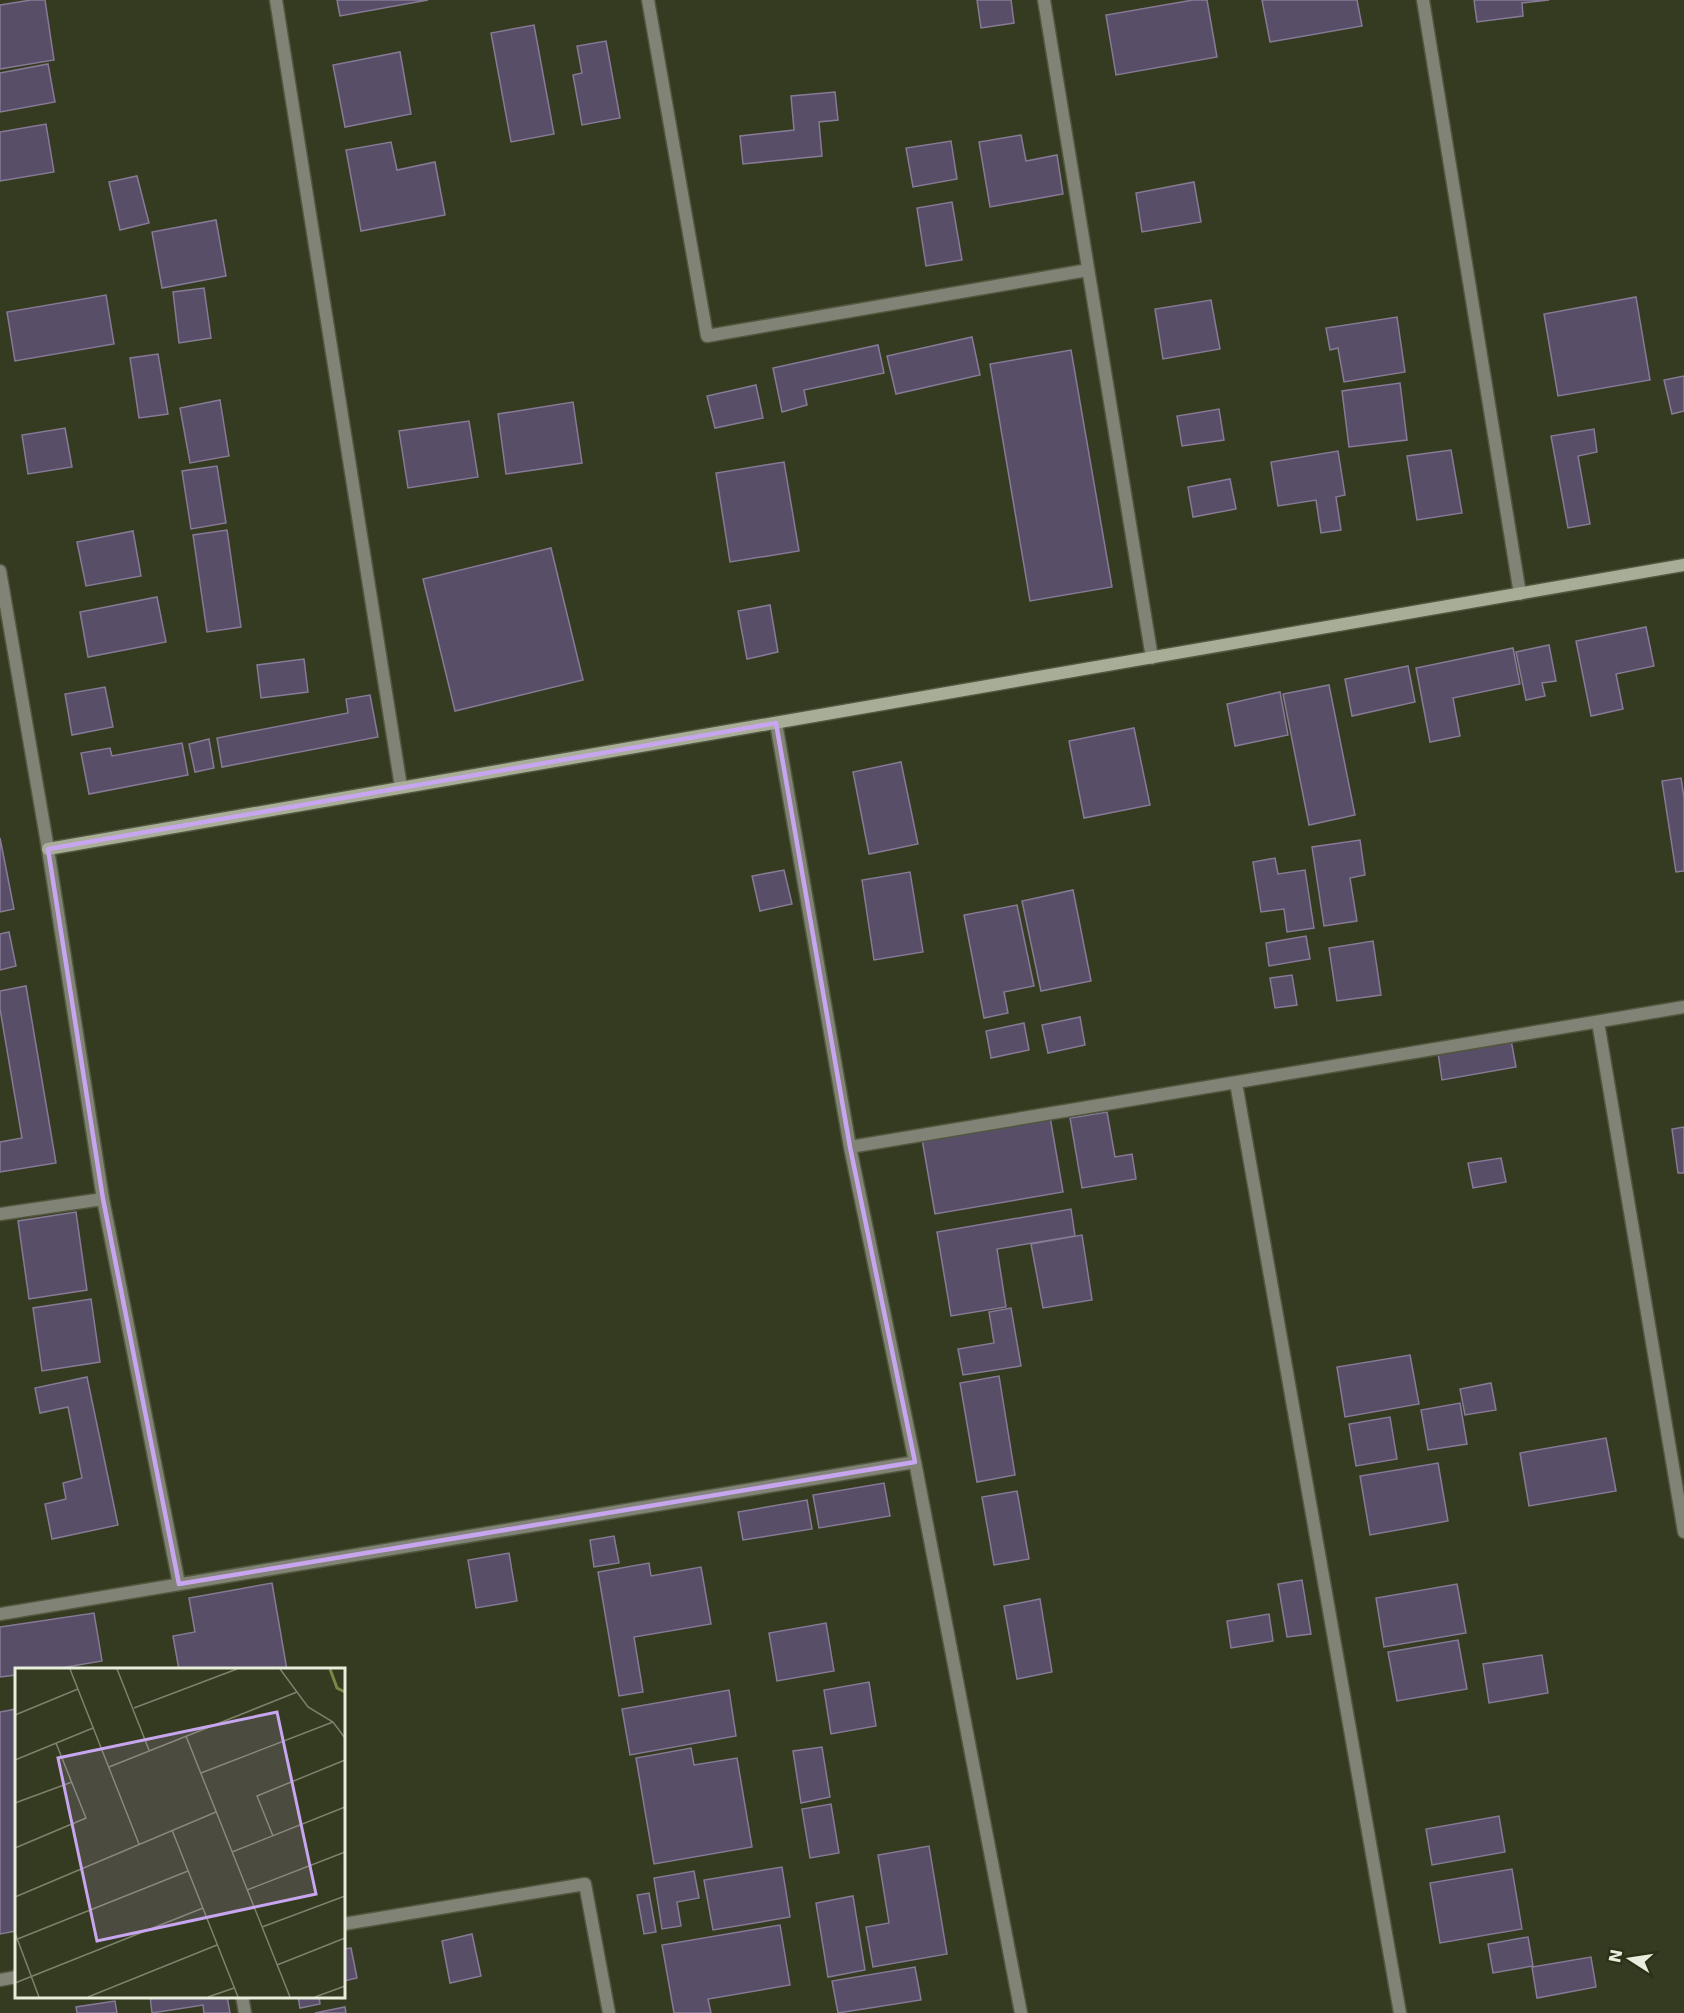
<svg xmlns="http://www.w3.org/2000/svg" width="1684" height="2013" font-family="'DejaVu Sans',sans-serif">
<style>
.building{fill:#594e68;stroke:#867a96;stroke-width:1.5}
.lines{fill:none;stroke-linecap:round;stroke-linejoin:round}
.street-casing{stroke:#52573e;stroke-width:15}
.secondary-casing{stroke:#52573e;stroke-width:15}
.street{stroke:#808376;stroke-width:12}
.secondary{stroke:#a8ad98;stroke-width:12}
.marked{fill:none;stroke:#c8a6ef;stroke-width:4.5;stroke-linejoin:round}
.inset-river{fill:none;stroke:#7a8847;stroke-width:3}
.inset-road{fill:none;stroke:#7d826b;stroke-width:1.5}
.view{fill:#c8a6ef;fill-opacity:0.15;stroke:#c8a6ef;stroke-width:3}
.inset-edge{fill:none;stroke:#e8eddc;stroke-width:3}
</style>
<rect width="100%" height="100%" fill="#353b20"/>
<path class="building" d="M31 0H45L54 60 0 69V5Z
M337 0H428L340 16Z
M977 0H1011L1014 23 981 28Z
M1193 0H1207L1217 57 1116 75 1106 15Z
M1262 0H1357L1362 26 1270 42Z
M1474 0H1549L1522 3 1523 16 1477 22Z
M534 25 554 134 511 142 491 33Z
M606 41 620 118 582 125 573 75 582 73 577 46Z
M400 52 411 114 345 127 333 65Z
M48 64 55 102 0 112V73Z
M835 92 838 120 819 122 822 156 743 164 740 136 794 130 791 96Z
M46 124 54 172 0 181V132Z
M1021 135 1026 161 1057 155 1063 194 990 207 979 142Z
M951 141 957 179 913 187 906 148Z
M391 142 397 170 435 162 445 215 361 231 346 150Z
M137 176 149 223 120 230 109 182Z
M1194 182 1201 222 1142 232 1136 193Z
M952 202 962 260 926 266 917 208Z
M216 220 226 276 162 288 152 232Z
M204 288 211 338 179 343 173 292Z
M106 295 114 344 15 361 7 312Z
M1636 297 1650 380 1558 396 1544 314Z
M1211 300 1220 349 1163 359 1155 309Z
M1397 317 1405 372 1344 382 1338 348 1330 350 1326 328Z
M972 337 980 375 896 394 887 356Z
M878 345 884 373 804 390 807 405 782 412 773 368Z
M1071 350 1112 587 1030 601 990 364Z
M158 354 168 414 139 418 130 358Z
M1684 376V411L1672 414 1664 380Z
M1400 383 1407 440 1349 447 1342 391Z
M756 385 763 418 715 428 707 396Z
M220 400 229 456 190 463 180 408Z
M573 402 582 463 506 474 498 414Z
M1219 409 1224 440 1182 446 1177 416Z
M469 421 478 477 408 488 399 431Z
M65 428 72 467 28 474 22 435Z
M1594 429 1597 452 1578 456 1590 524 1568 528 1551 436Z
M1451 450 1462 513 1417 520 1407 456Z
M1338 451 1345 495 1336 497 1341 530 1321 533 1316 500 1278 506 1271 462Z
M784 462 799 551 730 562 716 473Z
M217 466 226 523 191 529 182 471Z
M1230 479 1236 509 1193 517 1188 487Z
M227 530 241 627 207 632 193 535Z
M133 531 141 576 86 586 77 542Z
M551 548 583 680 455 711 423 579Z
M157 597 166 642 88 657 80 612Z
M770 605 778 652 747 659 738 611Z
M1646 627 1654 666 1616 674 1623 709 1591 716 1576 641Z
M1549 645 1556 681 1542 683 1545 696 1526 700 1516 652Z
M1513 648 1520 684 1453 698 1460 736 1430 742 1416 668Z
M304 659 308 692 261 698 257 665Z
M1408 666 1415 702 1352 716 1345 679Z
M1329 685 1355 815 1309 825 1283 694Z
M105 687 113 727 72 735 65 694Z
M1280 692 1288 735 1235 746 1227 704Z
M370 695 378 737 222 767 217 738 348 713 346 699Z
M1134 728 1150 805 1084 818 1069 741Z
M209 739 214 768 195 772 189 744Z
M182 743 188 775 89 794 81 753 110 748 112 756Z
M901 762 918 844 869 854 853 772Z
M1681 778 1684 798V871L1676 872 1662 781Z
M0 838 14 909 0 912Z
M1360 840 1365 875 1350 878 1357 921 1324 926 1312 847Z
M1275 858 1278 874 1305 870 1314 928 1287 932 1284 909 1261 912 1253 862Z
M784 870 792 904 760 911 752 876Z
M910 872 923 952 874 960 862 880Z
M1073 890 1091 981 1041 991 1022 901Z
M1017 905 1034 986 1004 992 1008 1013 984 1018 964 915Z
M9 932 16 966 0 970V934Z
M1306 936 1310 959 1269 966 1266 943Z
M1373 941 1381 995 1337 1001 1329 948Z
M1292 975 1297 1005 1275 1008 1270 978Z
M26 986 56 1163 0 1172V1142L22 1138 0 1009V991Z
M1080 1017 1085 1045 1048 1053 1042 1025Z
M1024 1023 1029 1050 991 1058 986 1031Z
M1511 1040 1516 1067 1442 1080 1438 1053Z
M1107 1112 1115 1157 1132 1154 1136 1179 1082 1188 1070 1118Z
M1050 1117 1063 1192 935 1214 922 1139Z
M1684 1127V1173H1678L1672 1129Z
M1501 1158 1506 1182 1473 1188 1468 1163Z
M1071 1209 1075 1236 997 1249 1006 1307 951 1316 937 1232Z
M76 1212 87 1290 29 1299 18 1221Z
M1082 1235 1092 1300 1043 1308 1031 1244Z
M91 1299 100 1362 42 1371 33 1308Z
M1011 1308 1021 1366 963 1375 958 1349 994 1343 989 1312Z
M1410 1355 1419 1404 1345 1417 1337 1367Z
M999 1376 1015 1475 977 1482 960 1383Z
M87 1377 118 1525 52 1539 45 1504 66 1499 63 1483 82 1478 68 1407 40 1413 35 1388Z
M1491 1383 1496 1410 1465 1415 1460 1389Z
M1460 1403 1467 1444 1428 1450 1421 1410Z
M1390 1417 1397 1459 1356 1466 1349 1424Z
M1606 1438 1616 1491 1529 1506 1520 1453Z
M1438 1463 1448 1521 1370 1535 1360 1476Z
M884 1483 890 1516 819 1528 813 1495Z
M1017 1491 1029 1559 994 1565 982 1497Z
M807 1500 812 1529 743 1540 738 1512Z
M614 1536 619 1563 594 1567 590 1540Z
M509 1553 517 1601 476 1608 468 1560Z
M649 1563 651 1576 701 1567 711 1624 634 1637 643 1692 619 1696 598 1572Z
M1302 1580 1311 1634 1287 1637 1278 1584Z
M272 1583 287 1670H179L173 1636 195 1632 189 1598Z
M1457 1584 1466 1633 1384 1647 1376 1598Z
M1040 1599 1052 1672 1017 1679 1004 1606Z
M94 1613 102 1661 49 1670H16V1675L0 1677V1627Z
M1269 1614 1273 1641 1231 1648 1227 1621Z
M826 1623 834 1671 777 1681 769 1633Z
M1458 1640 1467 1689 1397 1701 1388 1652Z
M1542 1655 1548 1693 1489 1703 1483 1664Z
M869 1682 876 1726 831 1734 824 1690Z
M729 1690 736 1736 630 1755 622 1709Z
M16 1709V1931L0 1934V1712Z
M822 1747 830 1797 801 1803 793 1751Z
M691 1748 694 1765 737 1758 752 1847 654 1864 636 1758Z
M831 1804 839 1853 810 1858 802 1809Z
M1499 1816 1505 1852 1432 1865 1426 1829Z
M929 1846 947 1954 873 1967 866 1927 889 1923 878 1855Z
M782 1867 790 1917 713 1930 704 1880Z
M1512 1869 1522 1929 1440 1943 1430 1883Z
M694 1871 699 1898 677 1902 681 1926 662 1929 654 1878Z
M649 1893 656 1932 644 1934 637 1895Z
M853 1896 865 1970 828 1977 816 1903Z
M780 1925 790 1985 708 1999 711 2013H674L662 1945Z
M472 1934 481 1976 450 1983 442 1941Z
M1528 1937 1533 1966 1493 1973 1488 1944Z
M351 1948 357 1978 344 1981V1949Z
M1591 1957 1596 1987 1537 1998 1532 1967Z
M915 1967 921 2000 838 2013 832 1981Z
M150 1996H227L230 2013H204L203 2005 152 2013Z
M298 1996H319L320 2004 300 2008Z
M115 2001 117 2013H77L76 2007Z
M345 2007 346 2013H315Z"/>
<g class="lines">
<defs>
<path id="street" d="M276 0 401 787
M648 0 707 336 1088 270
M1044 0 1152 658
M1423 0 1520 594
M0 571 48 849 103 1199 179 1584
M776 723 850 1147 915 1462 1021 2013
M1598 1022 1684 1532
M1236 1083 1400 2013
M850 1147 1684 1007
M0 1214 103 1199
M0 1614 915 1462
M344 1924 585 1884 609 2013
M0 1980 16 1977
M242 1996 245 2013"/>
<path id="secondary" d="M48 849 1684 565"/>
</defs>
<use href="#street" class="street-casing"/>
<use href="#secondary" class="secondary-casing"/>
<use href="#street" class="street"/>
<use href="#secondary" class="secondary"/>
</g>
<path class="marked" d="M776 723 850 1147 915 1462 179 1584 103 1199 48 849Z"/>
<g transform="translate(15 1668)">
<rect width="330" height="330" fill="#353b20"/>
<path class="inset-river" d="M315 1 322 20 330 24"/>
<path class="inset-road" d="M55 1 124 176M102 1 134 82M265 1 293 39 318 54 330 70M119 40 222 1M0 47 63 21M171 68 275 329M0 92 78 60M94 99 282 24M186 105 318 54M0 135 57 114M157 162 223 329M258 168 242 128 330 92M0 180 71 150 41 75M217 184 330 139M232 222 330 184M0 229 201 144M247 259 330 228M0 265 24 329M0 272 173 203M262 297 330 270M0 315 188 240M73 329 202 277M193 329 219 320M300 329 330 318"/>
<path class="view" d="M262 44 301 226 82 273 43 90Z"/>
<rect width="330" height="330" class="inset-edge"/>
</g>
<g transform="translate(1630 1959) rotate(282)" stroke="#2b3116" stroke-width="4.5" paint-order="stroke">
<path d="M0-4.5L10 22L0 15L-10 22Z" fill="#e8eddc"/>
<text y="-9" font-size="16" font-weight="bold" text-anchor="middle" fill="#e8eddc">N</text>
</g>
</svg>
